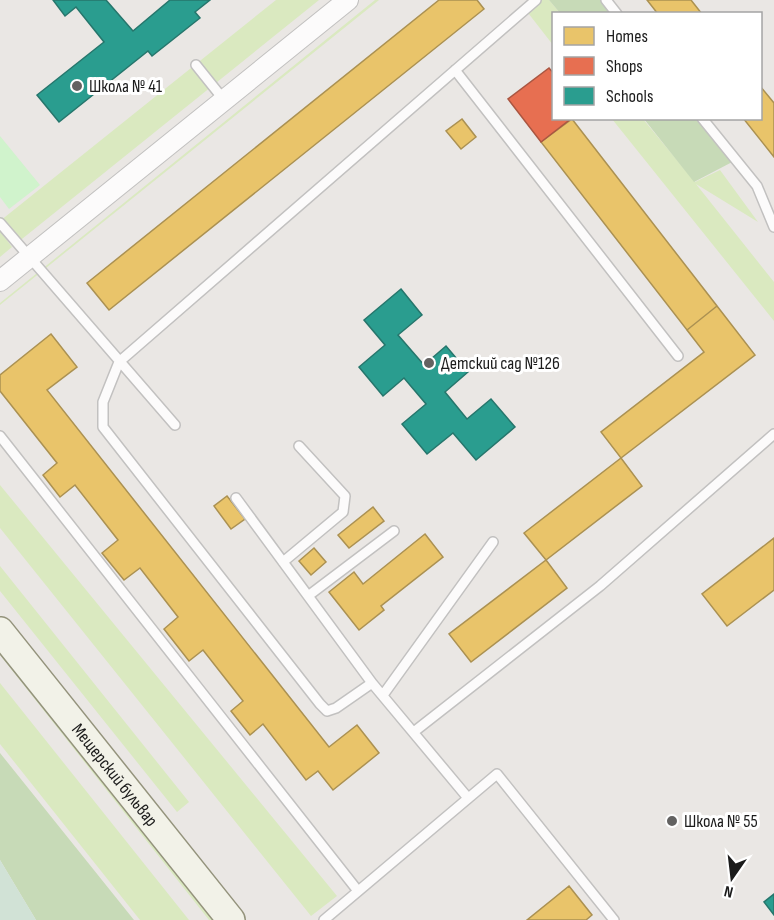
<svg xmlns="http://www.w3.org/2000/svg" width="774" height="920" font-family="'Sofia Sans Condensed',sans-serif">
<style>
.grass{fill:#dae9c0}
.forest{fill:#c7dab7}
.wetland{fill:#d1e2d6}
.park{fill:#d0f3cc}
.homes{fill:#e9c46a;stroke:#ab9152;stroke-width:1.5}
.shops{fill:#e76f51;stroke:#aa5641;stroke-width:1.5}
.schools{fill:#2a9d8f;stroke:#26766c;stroke-width:1.5}
.lines{fill:none;stroke-linecap:round;stroke-linejoin:round}
.service-casing{stroke:#c2c1c0;stroke-width:12}
.minor-casing{stroke:#c2c1c0;stroke-width:22}
.secondary-casing{stroke:#94937c;stroke-width:30}
.service{stroke:#fcfbfb;stroke-width:9}
.minor{stroke:#fcfbfb;stroke-width:20}
.secondary{stroke:#f2f2e8;stroke-width:27}
.poi-dot{fill:#636261;stroke:#fff;stroke-width:2}
.labels{text-anchor:middle;dominant-baseline:central;stroke-width:6;stroke-linejoin:round;paint-order:stroke}
.poi-label{font-size:18px;fill:#1b1b1b;stroke:#fff;text-anchor:start}
.street-label{font-size:18px;fill:#1b1b1b;stroke:#fff}
</style>
<rect width="100%" height="100%" fill="#eae7e4"/>
<path class="grass" d="M276 0H319L17 243 0 221Z
M375 0H379L0 305V303Z
M536 0H549L560 13 554 14 553 45 525 9Z
M612 119H643L695 182 720 170 758 222 696 184 774 282V321Z
M0 231 12 247 0 257Z
M0 485 337 896 311 916 0 528Z
M0 566 189 802 177 812 0 591Z
M0 647 217 920H209L0 655Z
M0 683 189 920H140L0 744Z"/>
<path class="forest" d="M549 0H606L617 13H560Z
M644 119H702L736 160 694 182Z
M0 753 134 920H36L0 860Z"/>
<path class="wetland" d="M0 860 36 920H0Z"/>
<path class="park" d="M0 136 40 185 9 209 0 197Z"/>
<path class="homes" d="M439 0H477L484 9 109 310 87 283Z
M647 0H691L702 14H658Z
M647 0H691L702 14H658Z
M760 86 774 103V157L743 118H760Z
M760 86 774 103V157L743 118H760Z
M462 119 476 137 461 149 446 131Z
M572 119 717 306 687 330 541 142Z
M717 306 755 355 621 458 601 432 704 352 687 330Z
M51 334 77 367 47 390 329 747 357 725 379 753 333 790 318 771 306 780 263 724 250 735 231 711 243 701 203 650 189 661 164 629 178 617 140 568 124 580 102 553 118 540 75 485 60 497 43 475 57 463 0 391V375Z
M621 458 642 486 546 560 524 533Z
M227 496 245 519 231 529 214 506Z
M373 507 384 521 349 548 338 535Z
M425 534 443 557 381 606 384 610 359 630 329 592 354 572 363 584Z
M774 538V590L727 626 702 594Z
M774 538V590L727 626 702 594Z
M314 548 326 562 311 575 299 561Z
M546 560 567 588 471 662 449 634Z
M569 886 592 915 586 920H527Z"/>
<path class="shops" d="M549 68 554 74V118H572L541 142 508 99Z"/>
<path class="schools" d="M53 0H106L133 31 170 0H210L195 12 200 18 152 56 148 51 59 122 37 95 104 42 76 7 65 16Z
M401 289 422 315 398 335 424 365 446 346 468 372 445 392 467 419 491 399 515 427 476 460 453 433 427 454 402 424 426 404 404 378 383 396 359 367 385 345 364 320Z
M774 894V915L764 902Z"/>
<g class="lines">
<defs>
<path id="service" d="M606 0 617 14
M196 65 224 100
M455 70 678 356
M702 118 757 186 774 227
M0 223 175 425
M0 436 358 891
M236 498 372 683
M283 562 343 512 345 496 299 446
M308 596 394 531
M383 695 493 542
M415 731 600 586 774 434
M468 798 372 683 336 708 327 711 320 704 103 427V402L119 362 536 0
M324 920 497 774 614 920"/>
<path id="minor" d="M0 281 348 0"/>
<g id="secondary">
<path id="s1" d="M0 631 231 920"/>
</g>
</defs>
<use href="#service" class="service-casing"/>
<use href="#minor" class="minor-casing"/>
<use href="#secondary" class="secondary-casing"/>
<use href="#service" class="service"/>
<use href="#minor" class="minor"/>
<use href="#secondary" class="secondary"/>
</g>
<g class="poi-dot">
<circle cx="77" cy="86" r="6"/>
<circle cx="429" cy="363" r="6"/>
<circle cx="672" cy="821" r="6"/>
</g>
<g class="labels">
<g class="poi-label">
<text x="89" y="86">Школа № 41</text>
<text x="441" y="363">Детский сад №126</text>
<text x="684" y="821">Школа № 55</text>
</g>
<g class="street-label">
<text stroke="none"><textPath href="#s1" startOffset="184">Мещерский бульвар</textPath></text>
</g>
</g>
<rect x="552" y="12" width="210" height="108" fill="#ffffff" stroke="#a4a4a4" stroke-width="1.5"/>
<rect x="564" y="27" width="30" height="18" fill="#e9c46a" stroke="#a4a4a4" stroke-width="1.5"/>
<text x="606" y="42" font-size="18" fill="#1b1b1b">Homes</text>
<rect x="564" y="57" width="30" height="18" fill="#e76f51" stroke="#a4a4a4" stroke-width="1.5"/>
<text x="606" y="72" font-size="18" fill="#1b1b1b">Shops</text>
<rect x="564" y="87" width="30" height="18" fill="#2a9d8f" stroke="#a4a4a4" stroke-width="1.5"/>
<text x="606" y="102" font-size="18" fill="#1b1b1b">Schools</text>
<g transform="translate(732 878) rotate(194)" stroke="#ffffff" stroke-width="4.5" paint-order="stroke">
<path d="M0-4.5L10 22L0 15L-10 22Z" fill="#1b1b1b"/>
<text y="-9" font-size="16" font-weight="bold" text-anchor="middle" fill="#1b1b1b">N</text>
</g>
</svg>
